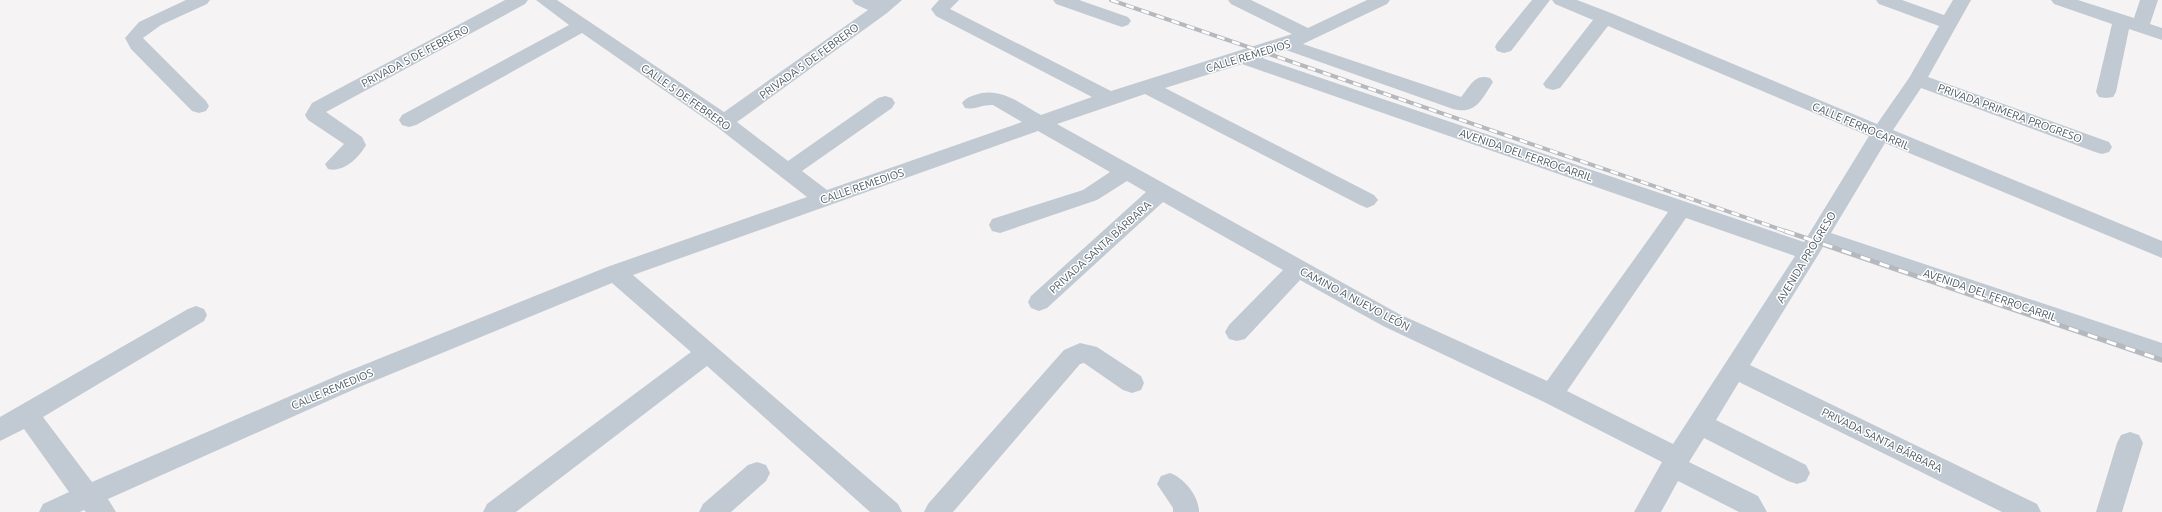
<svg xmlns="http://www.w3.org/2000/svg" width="2162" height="512" font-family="Ubuntu,sans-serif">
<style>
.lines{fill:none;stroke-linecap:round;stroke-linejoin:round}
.minor{fill:#c1cad2;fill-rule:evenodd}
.rail-far1-casing{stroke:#b5b8bd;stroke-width:4}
.rail-casing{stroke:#b5b8bd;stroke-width:4.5}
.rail-far1{stroke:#fff;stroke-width:2.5;stroke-dasharray:8;stroke-linecap:butt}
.rail{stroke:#fff;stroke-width:3;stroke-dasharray:10;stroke-linecap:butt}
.labels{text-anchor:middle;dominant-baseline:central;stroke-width:3;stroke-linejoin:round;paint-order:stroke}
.street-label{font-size:11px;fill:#4a5661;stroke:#fff}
</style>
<rect width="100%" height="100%" fill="#f5f3f3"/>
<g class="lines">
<path class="minor" d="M186 0H210L207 4 161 25 143 38 206 101 209 106 206 111 199 113 192 111 131 49 125 38 139 22Z
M505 0H528L525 4 326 112 362 137 366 145C359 158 343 173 328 169L325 164 344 144 308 120 305 115 312 103Z
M536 0H557L724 112 868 10 855 4 852 0H902L887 13 737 122 788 161 878 98 885 96 892 98 895 103 892 108 802 171 827 190 1022 122 993 105C983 104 975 110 965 108L962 103C966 98 969 97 975 95 999 86 1020 103 1041 115L1092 97 936 16 931 9 939 0H959L950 9 1111 91 1292 34 1231 4 1228 0H1251L1308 28 1367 0H1390L1387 4 1303 44 1461 97C1470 87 1474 73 1490 78L1493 82C1482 99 1476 115 1453 109L1286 50 1262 58 1804 242 1869 136 1608 26 1560 88 1553 90 1546 88 1543 84 1546 80 1593 20 1555 4 1552 0H1577L1611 13 1877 124 1909 78 1939 26 1879 4 1876 0H1902L1944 15 1953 0H1971L1928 77 2109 142 2112 147 2109 152 2102 154 2095 152 1921 88 1893 130 2162 241V258L1885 143 1831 233 2162 343V363L1823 247 1750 365 2037 504 2041 512H2002L1739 382 1716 420 1806 465 1810 473 1806 481 1797 484 1788 481 1704 438 1689 462 1758 496 1767 512H1739L1678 481 1661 512H1634L1662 462 1542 401 1383 326 1300 280 1245 339 1237 341 1229 339 1225 332 1229 325 1283 270 1163 202 1047 308 1039 311 1031 308 1028 302 1031 296 1146 192 1127 181 1097 200 1000 233 992 231 989 225 992 219 1083 190 1110 172 1038 131 633 275 898 504 902 512H870L707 366 516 512H483L487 504 691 352 612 283 357 388 108 499 116 512H86L84 510 80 512H39L43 504 69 492 24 429 0 441V417L188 309 196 306 204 309 207 315 204 321 43 417 92 482 341 374 607 267 807 197 717 127 582 33 416 125 409 127 402 125 399 120 402 115 569 25ZM1242 64 1668 212 1547 381 1399 314 1057 124 1145 94 1360 205 1367 208 1374 205 1378 200 1374 195 1165 88ZM1686 218 1795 256 1673 444 1567 391Z
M1053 0H1079L1128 17 1131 21 1128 25 1122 27 1116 25 1056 4Z
M1532 0H1550L1511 51 1504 53 1497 51 1495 47 1497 43Z
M2051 0H2078L2134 18 2140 0H2158L2150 24 2162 28V40L2129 29 2116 92 2113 97 2106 98 2099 97 2096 92 2112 24 2054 4Z
M1080 343 1097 347 1141 376 1144 383 1141 390 1132 393 1123 390 1084 363 1080 364 953 512H924L928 504 1064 350Z
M2130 432 2139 435 2143 443 2122 512H2096L2117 443 2121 435Z
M757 462 766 465 770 473 766 481 731 512H699L703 504 748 465Z
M1170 473C1184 478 1199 496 1199 512H1173V508L1157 484 1161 476Z"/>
<defs>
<path id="rail-far1" d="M1111 0 1788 232"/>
<path id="rail" d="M1785 231 2162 360"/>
</defs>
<use href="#rail-far1" class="rail-far1-casing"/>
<use href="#rail" class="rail-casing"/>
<use href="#rail-far1" class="rail-far1"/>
<use href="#rail" class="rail"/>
</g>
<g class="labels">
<g class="street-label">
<text transform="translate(415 56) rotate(-28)">PRIVADA 5 DE FEBRERO</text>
<text transform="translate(1248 56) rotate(-17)">CALLE REMEDIOS</text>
<text transform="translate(809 61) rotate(-36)">PRIVADA 5 DE FEBRERO</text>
<text transform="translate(686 97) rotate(35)">CALLE 5 DE FEBRERO</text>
<text transform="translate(2010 113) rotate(20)">PRIVADA PRIMERA PROGRESO</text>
<text transform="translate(1861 126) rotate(23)">CALLE FERROCARRIL</text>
<text transform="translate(1526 155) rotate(19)">AVENIDA DEL FERROCARRIL</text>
<text transform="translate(862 186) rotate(-19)">CALLE REMEDIOS</text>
<text transform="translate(1100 247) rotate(-42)">PRIVADA SANTA BÁRBARA</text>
<text transform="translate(1806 257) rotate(-59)">AVENIDA PROGRESO</text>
<text transform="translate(1990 295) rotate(19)">AVENIDA DEL FERROCARRIL</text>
<text transform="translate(1355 299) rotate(28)">CAMINO A NUEVO LEÓN</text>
<text transform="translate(332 389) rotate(-23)">CALLE REMEDIOS</text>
<text transform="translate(1882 440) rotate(26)">PRIVADA SANTA BÁRBARA</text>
</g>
</g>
</svg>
